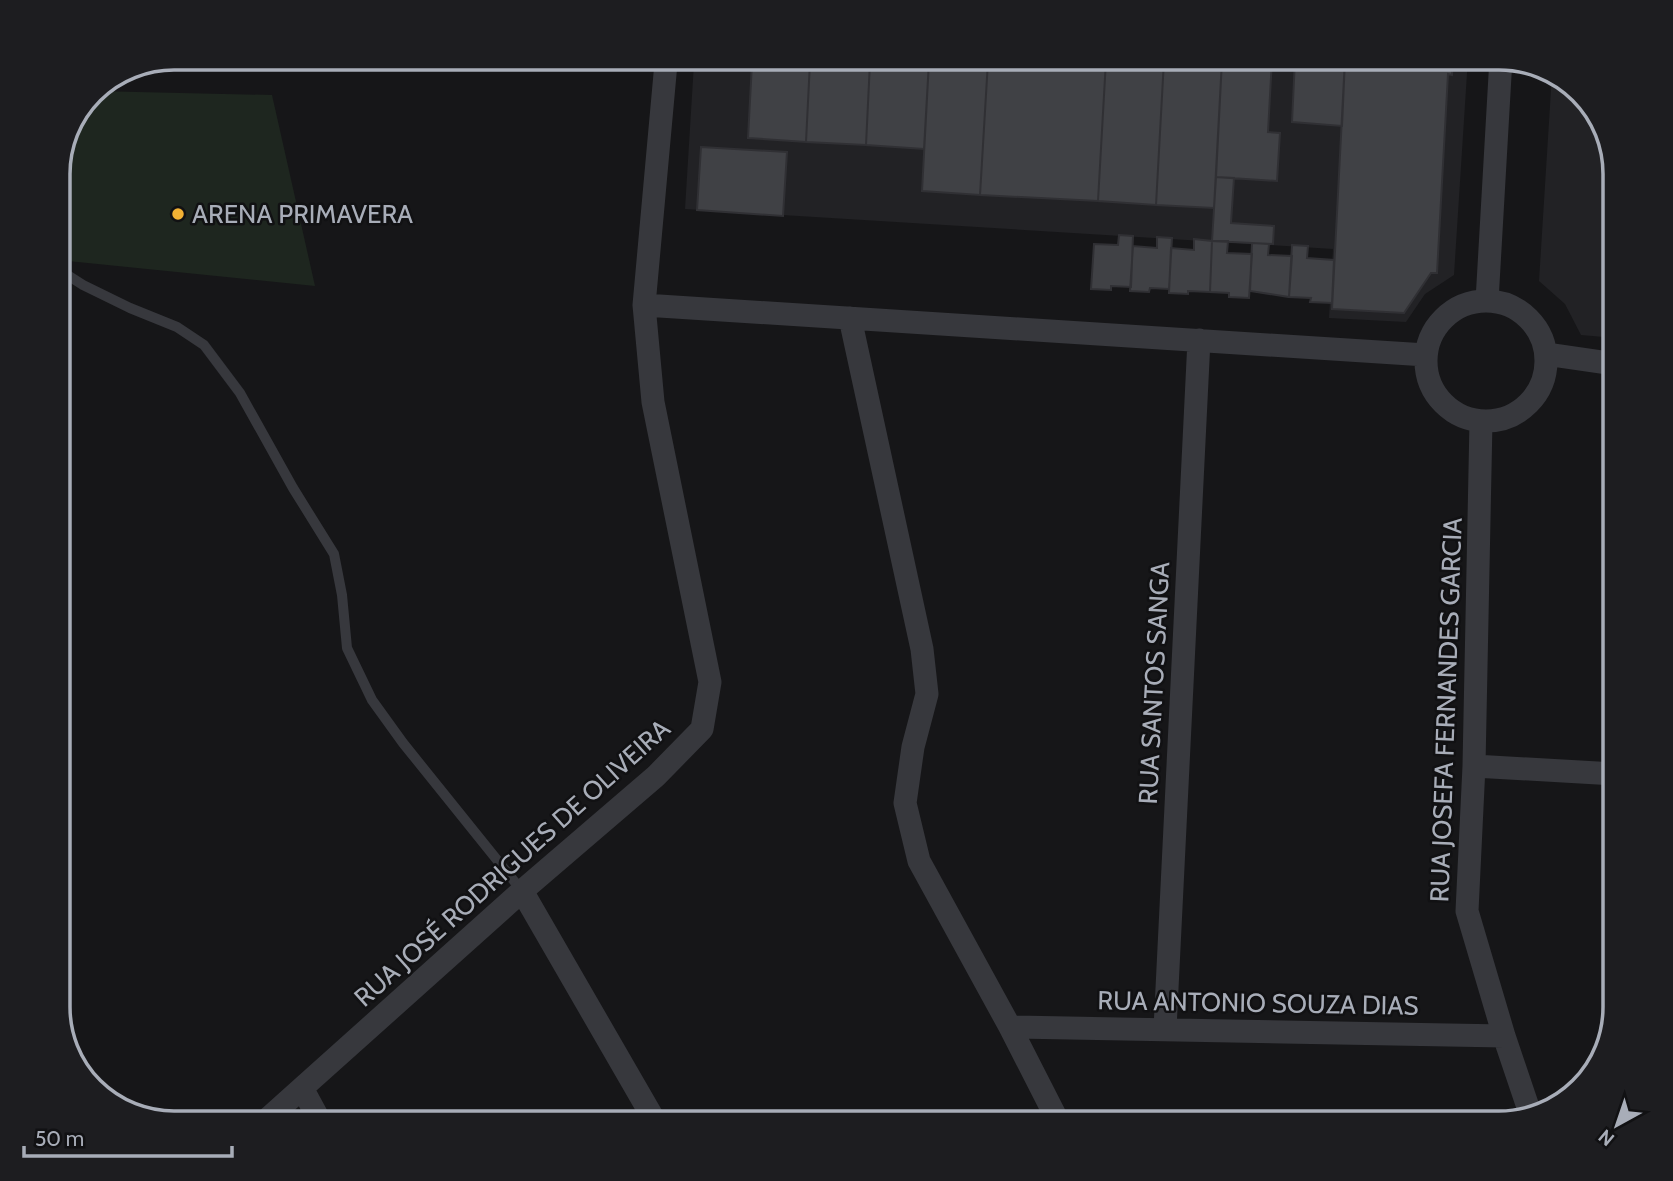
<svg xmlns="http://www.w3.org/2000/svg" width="1673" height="1181" font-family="Cabin,sans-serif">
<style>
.built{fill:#222225}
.green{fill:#1e261f}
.building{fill:#404145;stroke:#303034;stroke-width:2}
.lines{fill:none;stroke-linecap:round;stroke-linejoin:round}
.service{stroke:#37383d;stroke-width:10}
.minor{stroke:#37383d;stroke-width:23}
.poi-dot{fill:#f2b134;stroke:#111113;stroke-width:2.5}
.labels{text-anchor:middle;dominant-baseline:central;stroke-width:5;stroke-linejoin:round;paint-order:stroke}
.poi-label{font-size:26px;fill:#a8adb8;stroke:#111113;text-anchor:start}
.street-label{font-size:26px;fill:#a8adb8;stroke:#111113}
.rim{fill:none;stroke:#a8adb8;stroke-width:3.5}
</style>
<rect width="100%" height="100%" fill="#161618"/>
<path class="built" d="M1468 58 1454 275 1425 294 1406 322 1329 318 1333 249 685 209 694 63Z
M1552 74 1564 78 1603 122 1615 174V338L1581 335 1565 304 1539 281Z"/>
<path class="green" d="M94 91 272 95 315 286 58 260V167Z"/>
<path class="building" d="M1272 59 1268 132 1280 133 1277 181 1216 177 1222 60Z
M1295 59H1345L1342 126 1292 122Z
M1345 59H1453L1452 75 1448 74 1437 273H1431L1404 313 1332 309Z
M1106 60H1164L1156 205 1098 201Z
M1106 60 1098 201 980 195 988 61Z
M1164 60H1222L1214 208 1156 205Z
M929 61H988L980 195 922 191Z
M929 61 924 149 866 145 870 62Z
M810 62 806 142 748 138 752 63Z
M810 62H870L866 145 806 142Z
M701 147 787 152 783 216 697 210Z
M1216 177 1234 178 1231 223 1274 226 1273 244 1212 241Z
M1119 235 1133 236 1131 287 1111 286V290L1091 289 1094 244 1118 245Z
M1157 237 1172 238 1169 289 1150 288 1149 292 1130 291 1133 246 1157 248Z
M1194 239 1212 241 1210 292 1188 291V294L1169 293 1171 248 1194 250Z
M1212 241H1228L1227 253 1252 254 1249 298 1229 297V293L1210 292Z
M1252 243 1269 244 1268 255 1292 256 1289 297 1250 291Z
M1292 245 1308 246 1307 258 1334 260 1332 303 1310 302 1311 298 1289 297Z"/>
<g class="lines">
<path class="service" d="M58 269 83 285 130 308 177 327 204 345 240 393 293 488 334 554 342 595 347 648 372 700 403 743 522 891"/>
<path class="minor" d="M1426 361a60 60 0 1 1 120 0a60 60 0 1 1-120 0Z
M1487 301 1501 58
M644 305 1426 355
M850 318 922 649 927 694 913 747 905 803 919 861 1010 1027 1059 1123
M1546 354 1615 364
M1481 421 1474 766 1467 911 1504 1036 1531 1116
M1474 766 1615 774
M522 891 656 1123
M1010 1027 1504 1036
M1165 1029 1199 340
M302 1088 321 1123
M263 1123 522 891 656 776 702 729 710 682 653 402 644 305 666 63"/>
</g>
<circle class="poi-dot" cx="178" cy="214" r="7"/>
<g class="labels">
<g class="poi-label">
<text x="192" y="214">ARENA PRIMAVERA</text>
</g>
<g class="street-label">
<text transform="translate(1154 683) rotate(-87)">RUA SANTOS SANGA</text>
<text transform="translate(1446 710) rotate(-88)">RUA JOSEFA FERNANDES GARCIA</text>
<text transform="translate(512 863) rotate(-42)">RUA JOSÉ RODRIGUES DE OLIVEIRA</text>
<text transform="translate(1258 1003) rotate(1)">RUA ANTONIO SOUZA DIAS</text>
</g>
</g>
<path d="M0 0H1673V1181H0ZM174 70H1499A104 104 0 0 1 1603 174V1007A104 104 0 0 1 1499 1111H174A104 104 0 0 1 70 1007V174A104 104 0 0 1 174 70Z" fill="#1d1d20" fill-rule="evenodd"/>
<path class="rim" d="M174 70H1499A104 104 0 0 1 1603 174V1007A104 104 0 0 1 1499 1111H174A104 104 0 0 1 70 1007V174A104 104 0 0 1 174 70Z"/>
<g transform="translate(1617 1125) rotate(220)" stroke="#111113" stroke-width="5" paint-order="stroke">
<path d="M0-5L12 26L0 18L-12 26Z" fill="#a8adb8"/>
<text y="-10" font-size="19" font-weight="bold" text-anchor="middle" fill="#a8adb8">N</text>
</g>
<path d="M24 1146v10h208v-10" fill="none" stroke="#a8adb8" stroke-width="3.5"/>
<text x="35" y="1146" font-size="21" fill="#a8adb8" stroke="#111113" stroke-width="5" paint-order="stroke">50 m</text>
</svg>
